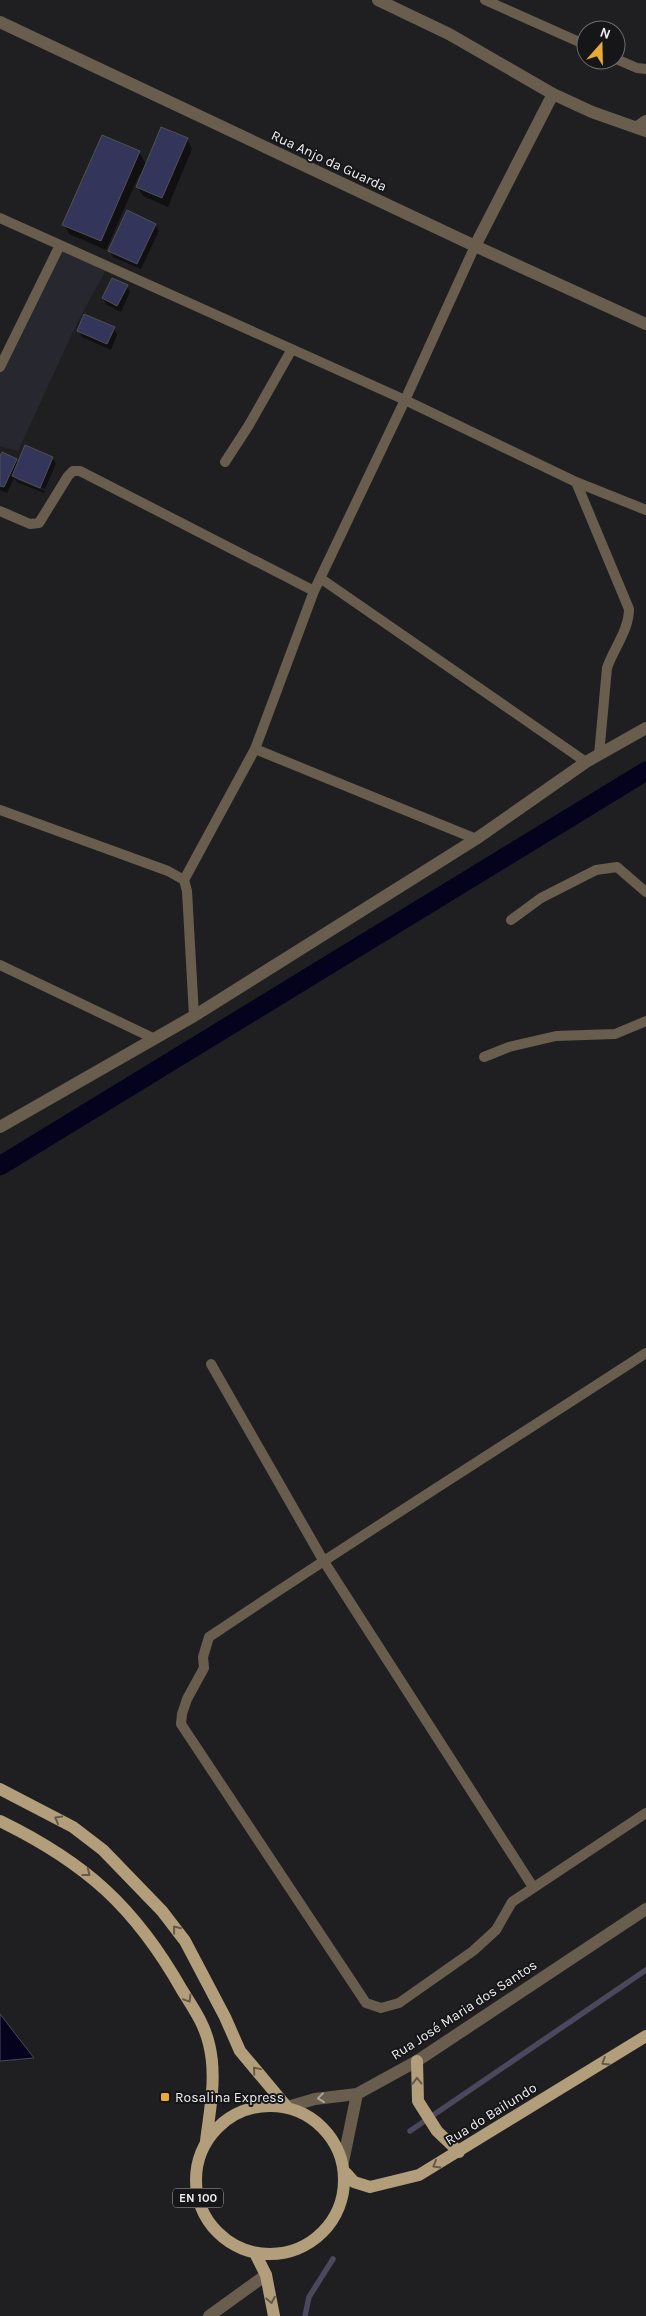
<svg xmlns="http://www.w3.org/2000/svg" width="646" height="2316" font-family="Karla,sans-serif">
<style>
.built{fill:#272730}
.water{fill:#05021e;stroke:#4b485d}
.shadow{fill:#0007}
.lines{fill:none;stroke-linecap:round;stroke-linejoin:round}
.stream{stroke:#4b485d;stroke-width:5.5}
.canal{stroke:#05021e;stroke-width:19}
.building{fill:#34355a;stroke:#505054}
.service{stroke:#695e4e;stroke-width:10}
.minor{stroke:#695e4e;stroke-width:12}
.tertiary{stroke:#695e4e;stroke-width:12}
.primary{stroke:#b39e7b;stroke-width:12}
.oneway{stroke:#645a4a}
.oneway2{stroke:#aba69e}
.poi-dot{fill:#e8ab37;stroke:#161619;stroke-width:2}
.labels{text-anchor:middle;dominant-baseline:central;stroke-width:4;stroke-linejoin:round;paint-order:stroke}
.shield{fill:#161619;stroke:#acacaf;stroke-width:1}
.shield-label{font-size:12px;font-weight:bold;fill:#ededef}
.street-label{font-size:14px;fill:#ededef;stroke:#161619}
.poi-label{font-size:14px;fill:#ededef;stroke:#161619;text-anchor:start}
</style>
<rect width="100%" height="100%" fill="#1f1f22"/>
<path class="built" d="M60 245 108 266 77 323 18 451 0 446V367Z"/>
<path class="water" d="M0 2014 34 2058 0 2061Z"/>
<path class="shadow" d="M102 136 139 152 146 164 187 139 192 149 168 207 143 196 137 186 142 176 139 175 106 250 69 234 64 224Z
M155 225 159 231 141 269 113 257 110 251Z
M127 286 130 292 121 312 107 305 103 298Z
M114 328 117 335 111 350 82 337 79 331Z
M52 458 56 464 45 489 17 477V480L45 491 44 493 17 482 14 478 7 493 0 490V459L16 460 19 464Z"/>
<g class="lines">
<path class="stream" d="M410 2131 646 1970
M305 2316 309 2297 333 2259"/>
<path class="canal" d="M0 1166 646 771"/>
</g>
<path class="building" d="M161 127 188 138 162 198 136 187Z
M102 135 140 151 101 241 62 225Z
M127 210 156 224 137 264 108 251Z
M112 278 128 285 117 306 102 298Z
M84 314 115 327 107 344 77 331Z
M25 445 53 457 40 488 12 476Z
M2 452 17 459 4 487 0 486V456Z"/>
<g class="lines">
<path class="service" d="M485 0 586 45
M616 59 637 68 646 69
M0 218 405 400 576 482 629 609C629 630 614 648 607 668L599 755
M0 367 60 245
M225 462 249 425 292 349
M576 482 646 510
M0 511 30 524 39 523 68 476 73 471H80L314 591
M320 578 586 762
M255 749 476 839
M0 810 168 871 184 880 187 891 194 1016
M184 880 255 749 314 591 405 400 475 246
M511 920 541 898 596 870 617 867 646 892
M0 965 155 1039
M484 1057 509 1047 556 1036 615 1034 646 1021
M646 1353C500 1448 353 1540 209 1637L203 1657 204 1668 187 1699 182 1714 181 1724 366 2003 381 2008 399 2003 473 1951 496 1930 512 1902 646 1813
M211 1364 323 1560 533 1887"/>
<path class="minor" d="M0 22 475 246 646 324
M637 127 646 121
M475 246 553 94
M0 1127 194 1016 476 839 586 762 646 728
M209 2316 266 2275"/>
<path class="tertiary" d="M378 0 449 34 553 94 592 112 646 131
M287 2107 315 2099 357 2094 417 2061 646 1909
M343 2162 357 2094"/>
<path class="primary" d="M0 1789 73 1827 103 1850 162 1911 185 1941 225 2017 240 2051 287 2107
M0 1821C86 1863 135 1907 182 1990 193 2008 204 2023 209 2044 217 2076 210 2109 206 2141
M417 2061 418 2101 437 2131 459 2152
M196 2180a74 74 0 1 1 148 0a74 74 0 1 1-148 0Z
M346 2173 354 2182 370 2187 419 2175 646 2036
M255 2253 266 2275 274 2316"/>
</g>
<defs><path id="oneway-chevron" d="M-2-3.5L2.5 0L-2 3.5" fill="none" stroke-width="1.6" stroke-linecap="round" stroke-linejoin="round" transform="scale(1.25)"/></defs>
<g class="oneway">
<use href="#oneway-chevron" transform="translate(58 1819) rotate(-150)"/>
<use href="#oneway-chevron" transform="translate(87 1873) rotate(38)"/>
<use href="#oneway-chevron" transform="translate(176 1929) rotate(-128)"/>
<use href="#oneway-chevron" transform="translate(188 1999) rotate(58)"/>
<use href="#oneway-chevron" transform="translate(605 2062) rotate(148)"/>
<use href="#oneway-chevron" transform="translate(256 2070) rotate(-130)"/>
<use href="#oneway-chevron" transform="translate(417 2081) rotate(-91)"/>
<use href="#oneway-chevron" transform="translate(436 2165) rotate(150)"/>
<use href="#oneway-chevron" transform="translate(271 2300) rotate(79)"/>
</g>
<use class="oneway2" href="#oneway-chevron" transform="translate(321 2098) rotate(173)"/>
<rect class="poi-dot" x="160" y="2092" width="10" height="10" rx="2.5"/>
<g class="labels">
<rect class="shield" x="173" y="2188.5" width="50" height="19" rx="4"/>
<g class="shield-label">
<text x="198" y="2198">EN 100</text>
</g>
<g class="street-label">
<text transform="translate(329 161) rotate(25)">Rua Anjo da Guarda</text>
<text transform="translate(464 2010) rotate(-33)">Rua José Maria dos Santos</text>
<text transform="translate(491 2114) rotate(-32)">Rua do Bailundo</text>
</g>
<g class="poi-label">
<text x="175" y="2097">Rosalina Express</text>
</g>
</g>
<g transform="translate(601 45) rotate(20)"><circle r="24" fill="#161619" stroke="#6c6c6f"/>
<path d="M0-4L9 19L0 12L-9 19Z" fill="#e8ab37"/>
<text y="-8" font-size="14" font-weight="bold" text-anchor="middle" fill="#ededef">N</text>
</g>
</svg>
